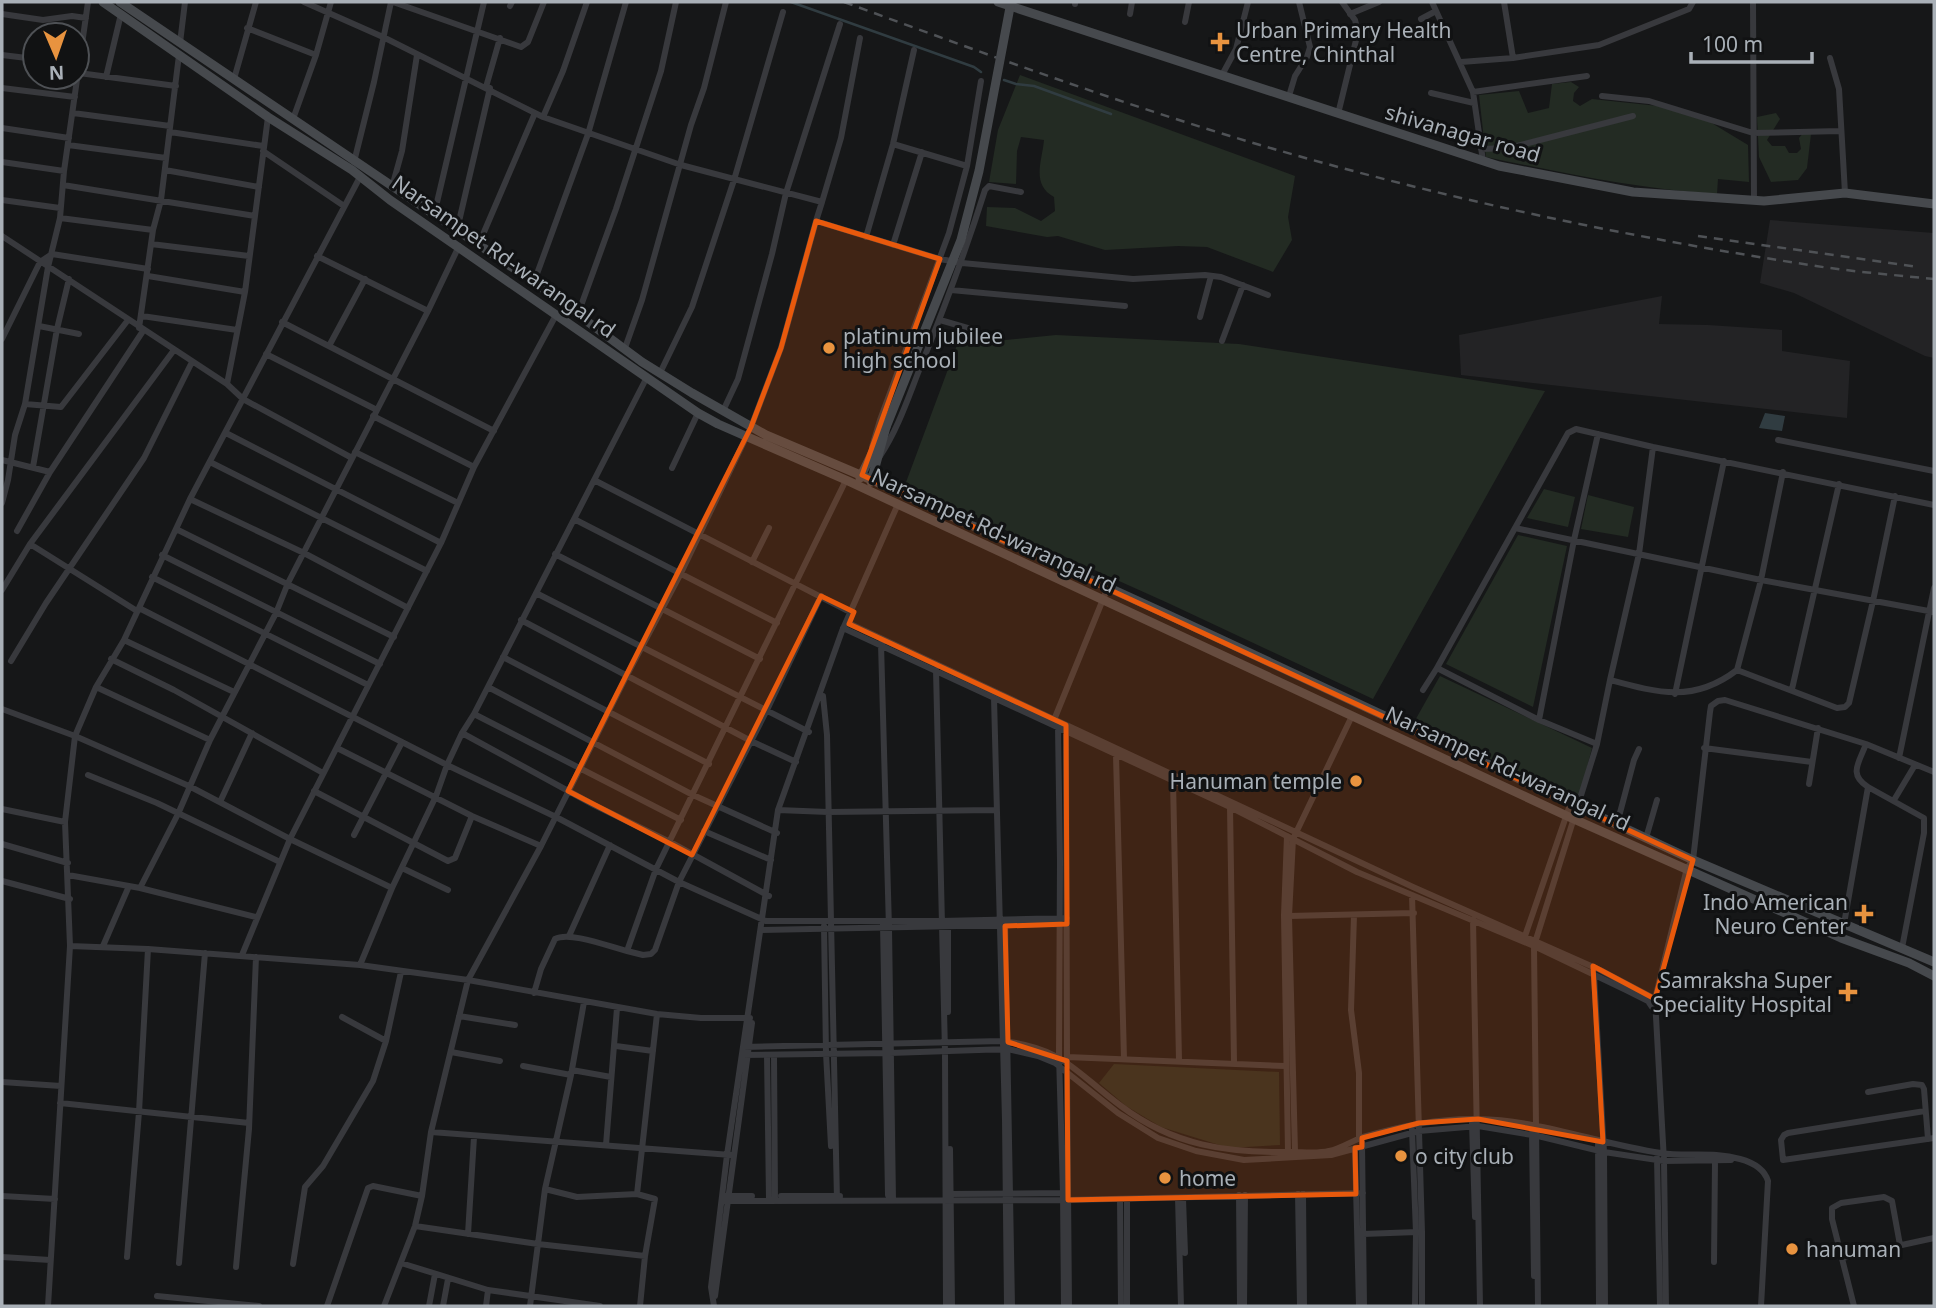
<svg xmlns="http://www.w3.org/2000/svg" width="1936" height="1308" font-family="'Noto Sans',sans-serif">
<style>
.built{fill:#232325}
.green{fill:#232b23}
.water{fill:#303c41}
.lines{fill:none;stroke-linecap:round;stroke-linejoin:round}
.stream{stroke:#303c41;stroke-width:2.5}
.street{stroke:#38393d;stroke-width:6}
.secondary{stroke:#46494d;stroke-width:9}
.rail{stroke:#4f5256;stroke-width:2.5;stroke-dasharray:9 7;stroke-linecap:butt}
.secondary-bridge{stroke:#46494d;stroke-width:9}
.marked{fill:#e8590c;fill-opacity:0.2;stroke:#e8590c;stroke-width:5;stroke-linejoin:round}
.poi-dot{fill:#e8933f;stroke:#111213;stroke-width:2.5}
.labels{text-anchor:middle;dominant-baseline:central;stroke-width:6;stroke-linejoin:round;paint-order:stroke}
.poi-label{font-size:21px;fill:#a9b0b7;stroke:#111213;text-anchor:start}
.street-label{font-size:21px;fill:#a9b0b7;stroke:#111213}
</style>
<rect width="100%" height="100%" fill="#161718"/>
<path class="built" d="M1770 220 1934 233V358L1925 356 1794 293 1760 283Z
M1662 296 1659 324 1708 325 1782 330V351L1850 361 1847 418 1461 375 1459 335Z"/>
<path class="green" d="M1020 75 1295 176 1288 217 1292 240 1273 272 1207 247 1178 246 1105 250 1058 236 1047 237 986 226 987 207 1015 208 1041 221 1055 211 1054 197C1031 184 1042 162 1044 140L1021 137 1017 151 1016 184 989 182 998 130Z
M1571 82 1579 87 1574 93 1573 101 1580 106 1592 99 1658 106 1710 122 1748 145 1749 182 1718 179 1717 194C1638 189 1563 173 1486 157L1479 95 1519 91 1528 113 1549 108 1552 84Z
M1776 113 1780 119 1767 140 1772 146H1785L1789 153H1797L1801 149 1799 138 1804 132 1811 134 1807 168 1798 180 1771 182 1759 157 1757 117Z
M1056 335 1239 344 1545 391 1373 699 1168 603 905 485 957 345Z
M1544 489 1575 497 1568 527 1527 518Z
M1588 495 1634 507 1628 537 1581 529Z
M1518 535 1567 546 1533 707 1446 664Z
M1440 676 1592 748 1579 799 1413 724Z
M1114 1064 1279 1072 1280 1145 1229 1148 1161 1127 1126 1106 1099 1083Z"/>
<path class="water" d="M1765 413 1785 416 1782 431 1759 428Z"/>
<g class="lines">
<path class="stream" d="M791 2 974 67 981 72
M1004 80 1016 84 1034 86 1111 114"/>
<path class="street" d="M304 2 383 37 543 117 681 165 822 202 816 221 940 259 962 263 1133 279 1205 275 1221 277 1268 295
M393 2 521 47 528 42 544 2
M1432 2 1473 92 1483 161
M1504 2 1513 58
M1753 2 1754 200
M1075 4V2
M510 6 512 2
M2 14 43 20 72 16 86 18
M1130 14 1132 2
M1350 14 1379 2
M1421 19 1436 11
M1185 22 1189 2
M247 28 316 55
M180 43 185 2
M2 55 35 59
M1830 58 1839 89 1845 193
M1461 62 1513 58 1599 45 1689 9 1693 2
M79 73 176 86
M1222 75 1236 49 1248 2
M106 77 121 14
M234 79 256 2
M486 87 500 38
M2 88 75 97
M1473 92 1587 76
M1431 93 1474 103
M1289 96 1295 76 1307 57 1310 47 1299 2
M1602 96 1649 101 1753 133 1840 131
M73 113 170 126
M1338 114 1358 32 1355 20 1342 2
M543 117 563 71 587 2
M293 119 316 55 331 2
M2 128 69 138
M170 132 263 146
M893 144 967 166
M68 145 166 158
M1481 149 1509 148 1633 116
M263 151 344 206
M2 162 64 171
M354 162 374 82 391 2
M165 170 259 187
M63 185 255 216
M392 187 402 151 417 55
M2 200 60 208
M822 202 841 138 860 38
M434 215 484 2
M60 218 153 230
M457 230 490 88
M2 236 227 384 243 399 352 458
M866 237 893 144 914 50
M151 244 249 256
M893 245 922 152
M478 246 535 113
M317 256 428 311
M148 276 245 292
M534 282 588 134 626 2
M951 290 1125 306
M578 314 616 209 661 71 676 2
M142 316 237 330
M1200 317 1211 276
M940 320 971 329
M282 322 494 431
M39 326 79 334
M139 328 153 230 161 200 179 55
M2 339 40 262 52 254 148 269
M1222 341 1243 285
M329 346 365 279
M625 348 642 300 691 125 704 88 726 2
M266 354 377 410
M660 373 692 307 734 180 783 12
M227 384 245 292 268 117
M25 404 61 407 128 320
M723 411 738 379 772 254 786 193 840 24
M373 416 474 467
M226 433 441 543
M1778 440 1934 471
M872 447 880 420 949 233 967 166 981 81
M355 452 458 503
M880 456C898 429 908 398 920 368 944 309 966 250 985 190L989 186 1021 192
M2 460 50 472
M210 462 427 571
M33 467 57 329 69 279
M672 468 698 413
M1783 472 1761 580 1737 670 1837 708 1845 707 1849 703 1873 601 1895 496
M594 480 852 613
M190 499 304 553 408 608
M2 503 8 480 15 435 25 404 48 267 60 218 64 171 88 2
M574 519 777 623
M1515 528 1568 433 1576 429 1653 447 1934 505
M176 529 394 637
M17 531 50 472 143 331
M30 544 137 611
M555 554 760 659
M162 555 380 664
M752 562 769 528
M152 577 368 685
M2 590 30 544 174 350
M536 593 809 732
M139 608 447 765 556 817 679 882 766 921H941L1067 918
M521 620 751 741 796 762
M846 622 1413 887 1600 970 1655 999 1653 1000
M843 628 1230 807 1357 872 1534 946 1626 990 1648 1001 1652 1007 1655 999
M124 640 234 692
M881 644 889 928 893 1200
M503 657 709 764
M111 659 174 690 323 773
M11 661 46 603 144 458 192 362
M1437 668 1515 528 1761 580 1934 612
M936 670 945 1052 946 1306
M1610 680 1639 554 1653 447
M96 687 210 740
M488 687 693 795 777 833
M1792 689 1839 484
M1423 690 1437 668 1539 720 1597 744 1610 680C1658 693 1694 703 1737 670
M1675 694 1724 461
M823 696 827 735 837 1200
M994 698 1005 1120 1007 1306
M2 709 75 736 189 786 290 839 392 888
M474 714 681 820
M1054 720 1108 587
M1539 720 1574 540 1598 434
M1058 727 1060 861 1059 1056 1063 1193 1064 1306
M1066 730 1067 1062
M462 733 594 805 670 842 769 896
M337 748 472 816 541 846
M1704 748 1812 762
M1116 755 1124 1059
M1899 758 1934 588
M88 775 157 803 280 862
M1173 781 1179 1060
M1809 784 1818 728
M1868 787 1924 818V833L1902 948
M314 791 448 861 455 858 472 816
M1894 800 1915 765
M220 802 252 733
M1230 807 1234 1062
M2 809 65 822
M778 810 828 812 996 810
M1617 824 1634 760 1639 749
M704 831 771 860
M354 835 402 742
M1287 836 1284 915 1288 1152
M1646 838 1657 800
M2 844 68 863
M402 868 448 890
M68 875 140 888 256 917
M2 881 70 899
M140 888 178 814 210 740 276 613 288 583 428 311 459 246
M1412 895 1422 1232V1306
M1354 915 1351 1010 1359 1073V1139
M1289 916 1414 913
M1473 919 1480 1306
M1005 920 1012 1306
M883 924 888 1195
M1844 924 1868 787C1848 774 1859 763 1866 744
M824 926 826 1053 831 1146
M948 927V1012
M761 930 1060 924
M569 936 610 845
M1525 936 1571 802
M70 946 148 949 360 965 392 888 436 796 447 765 462 733 474 714 647 377
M103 946 129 886
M627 951 643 955 651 954 655 950 679 882 767 710 821 596
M242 955 290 839 441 543 474 467 556 315
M360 965 468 980 657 1014 701 1018H750
M1594 975 1604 1152 1605 1306
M534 993 541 969 555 939C570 931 610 947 627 951L656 869 846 480
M459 1016 515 1025
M342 1017 386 1041
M616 1046 653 1051
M743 1047 1002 1041C1064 1048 1075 1072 1121 1106 1174 1146 1227 1153 1291 1152 1303 1152 1317 1154 1329 1151 1340 1149 1352 1141 1363 1137 1400 1126 1439 1118 1478 1119 1540 1120 1599 1144 1661 1153 1687 1157 1713 1151 1740 1159 1751 1162 1764 1168 1768 1181L1761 1306
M451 1052 500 1061
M742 1055 890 1053 1008 1049 1038 1056 1055 1063 1118 1113 1158 1138 1196 1151 1244 1160 1331 1155 1419 1131 1478 1126 1538 1136 1604 1152 1664 1161 1731 1160
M767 1055 769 1200
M774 1055 775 1200
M1067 1057 1285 1066
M523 1066 571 1075
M572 1070 611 1077
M1067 1073 1069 1306
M2 1082 61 1086
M1868 1092 1913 1084 1922 1085 1924 1089 1928 1139
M60 1103 249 1123
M1925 1111 1788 1133 1784 1135 1781 1140 1783 1160 1934 1138
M1472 1123 1475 1217
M1412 1130 1416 1233 1415 1306
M431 1132 731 1155
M1532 1133 1534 1276
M1598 1140 1599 1306
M1362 1143 1364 1306
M606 1145 617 1008
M1355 1148 1359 1306
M950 1149 952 1306
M1295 1152 1289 916 1293 839 1352 716
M1657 1158 1660 1306
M545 1189 577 1197 637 1194 655 1199 645 1256 640 1306
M637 1194 657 1014
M949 1194 1067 1193
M1298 1194 1300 1306
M1303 1194 1304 1306
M1239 1195 1240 1306
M2 1196 55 1199
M725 1196H752
M781 1196H840
M1178 1198 1181 1306
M1120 1199 1121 1306
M1127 1199V1306
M1183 1199 1185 1253
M724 1201 1068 1200 1363 1193
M415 1226 538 1244 645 1256
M468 1234 474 1137
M1363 1234 1417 1232
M2 1257 50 1260
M127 1257 139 1112 148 949
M1842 1258 1934 1238
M1714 1262 1715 1162
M179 1263 205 953
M401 1263 488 1290 600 1306
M293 1264 305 1187 323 1166 373 1081 386 1041 401 972
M236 1267 249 1129 256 957
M157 1296 259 1306
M715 1296 752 1023
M48 1306 70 946 65 822 75 736 96 687 124 640 190 499 360 177
M327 1306 368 1188 373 1186 422 1196
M384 1306 415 1226 422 1196 431 1132 468 980 541 846 627 675 681 573 751 427 781 348 816 221
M429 1306 435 1274
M443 1306 448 1279
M486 1306 488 1290
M530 1306 545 1189 571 1075 584 1002
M714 1306 711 1287 727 1155 778 810 842 631 898 504
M1244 1306 1245 1195
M1538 1306 1534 946 1597 744
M1666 1306 1664 1161 1655 999 1687 868 1693 860 1710 712 1711 706 1718 701 1725 700 1866 744 1934 772
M1854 1306 1832 1219V1208L1841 1203 1884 1197 1892 1201 1900 1245"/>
<path class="secondary" d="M103 2 268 117 352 170 390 200 698 413 718 424 846 480 1567 816 1841 938 1909 963 1934 976
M120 2 534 282 642 362 692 393 766 435 872 480 1160 611 1693 860 1934 962
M998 2 1499 166 1633 192 1764 201 1845 193 1934 204
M860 478 883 431
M871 482 886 427"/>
<path class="rail" d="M844 2C972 49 1099 96 1230 136 1421 194 1619 236 1816 266 1855 272 1895 275 1934 279
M1698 236 1919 267"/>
<path class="secondary-bridge" d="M886 427 961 240 979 171 1011 2"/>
</g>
<path class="marked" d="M816 221 940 259 862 475 1693 860 1655 999 1593 966 1603 1142 1478 1119 1419 1123 1362 1138V1147L1355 1148 1356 1194 1068 1200 1067 1061 1008 1042 1005 926 1067 924 1066 725 849 624 854 612 821 596 692 855 568 791 751 427 781 348Z"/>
<g class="poi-dot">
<path d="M1216.5 31.5h7v7h7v7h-7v7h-7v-7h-7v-7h7z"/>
<circle cx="829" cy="348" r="7"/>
<circle cx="1356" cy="781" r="7"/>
<path d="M1860.5 903.5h7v7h7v7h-7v7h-7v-7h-7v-7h7z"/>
<path d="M1844.5 981.5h7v7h7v7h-7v7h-7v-7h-7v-7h7z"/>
<circle cx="1401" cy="1156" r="7"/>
<circle cx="1165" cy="1178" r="7"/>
<circle cx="1792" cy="1249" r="7"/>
</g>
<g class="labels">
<g class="poi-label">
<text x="1236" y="30">Urban Primary Health<tspan x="1236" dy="24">Centre, Chinthal</tspan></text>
<text x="843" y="336">platinum jubilee<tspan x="843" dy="24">high school</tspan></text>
<text x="1342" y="781" text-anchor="end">Hanuman temple</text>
<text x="1848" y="902" text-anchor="end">Indo American<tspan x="1848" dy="24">Neuro Center</tspan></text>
<text x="1832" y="980" text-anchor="end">Samraksha Super<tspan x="1832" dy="24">Speciality Hospital</tspan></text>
<text x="1415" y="1156">o city club</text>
<text x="1179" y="1178">home</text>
<text x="1806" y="1249">hanuman</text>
</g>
<g class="street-label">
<text transform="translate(1463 133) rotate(16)">shivanagar road</text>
<text transform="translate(504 256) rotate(35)">Narsampet Rd-warangal rd</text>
<text transform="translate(994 530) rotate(25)">Narsampet Rd-warangal rd</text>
<text transform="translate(1508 768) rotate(25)">Narsampet Rd-warangal rd</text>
</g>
</g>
<rect width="1936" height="1308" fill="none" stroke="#a9b0b7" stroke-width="7"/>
<g transform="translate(56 56) rotate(178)"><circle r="33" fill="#111213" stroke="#4e5155" stroke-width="2"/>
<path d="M0-5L12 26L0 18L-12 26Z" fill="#e8933f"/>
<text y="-10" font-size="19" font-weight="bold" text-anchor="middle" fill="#a9b0b7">N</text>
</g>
<path d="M1691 52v10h121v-10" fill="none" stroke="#a9b0b7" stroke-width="3.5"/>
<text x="1702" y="52" font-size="21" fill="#a9b0b7" stroke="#111213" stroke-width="5" paint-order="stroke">100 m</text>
</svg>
